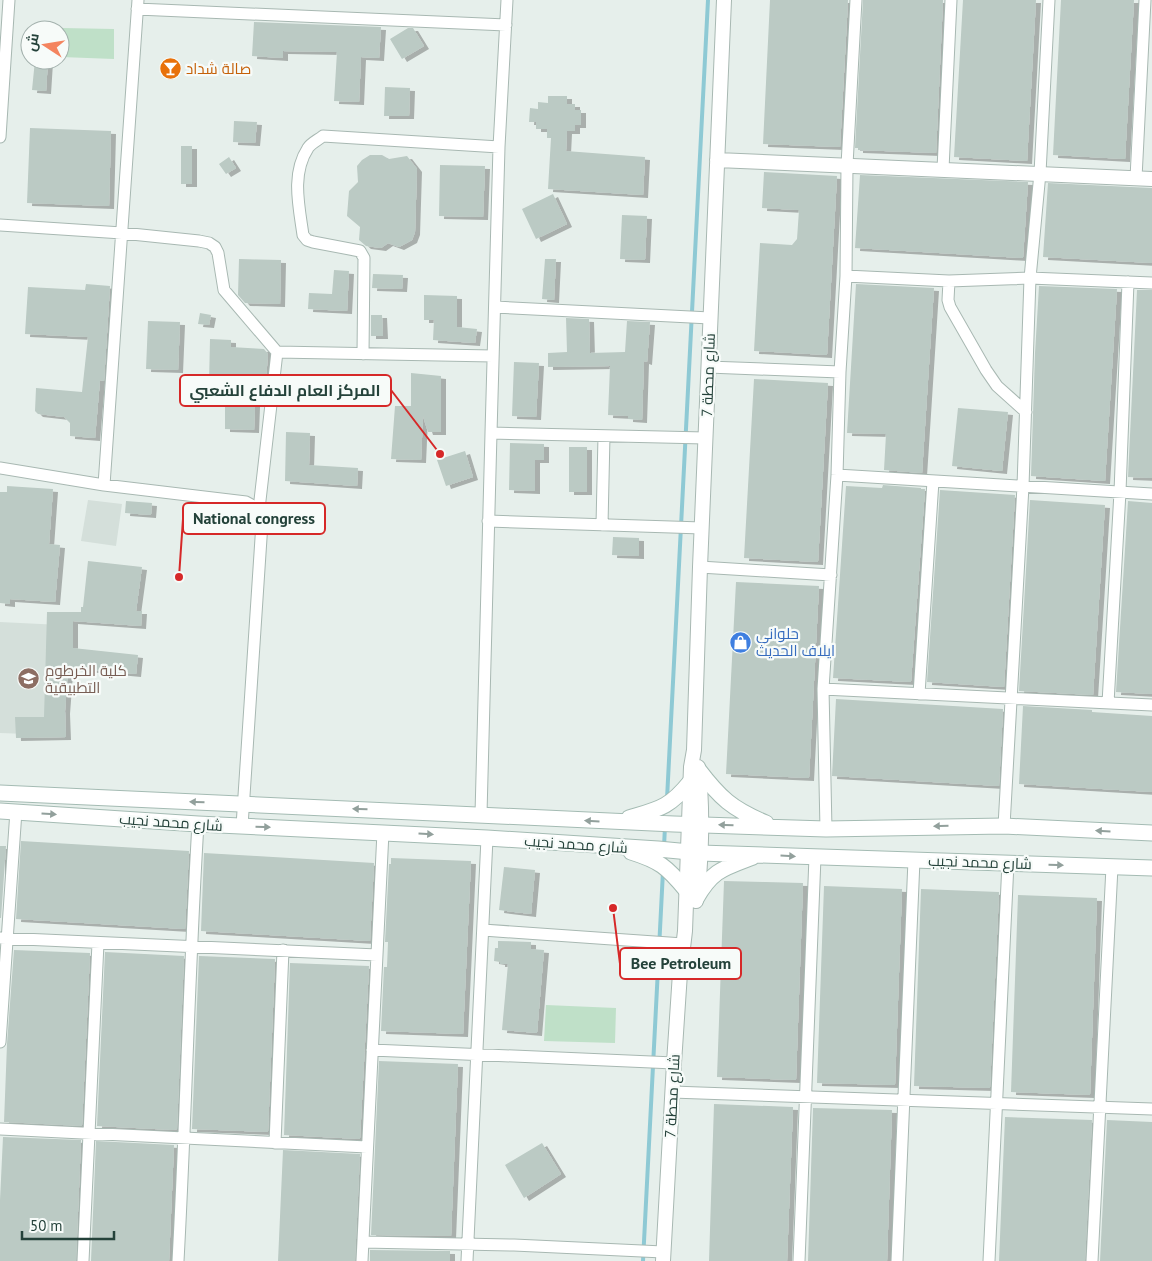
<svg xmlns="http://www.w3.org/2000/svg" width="1152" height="1261" font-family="'PT Sans',Cairo,sans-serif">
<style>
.built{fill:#d4dfda}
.green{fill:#bfe0c8}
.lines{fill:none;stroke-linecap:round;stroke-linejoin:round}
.stream{stroke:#8ec9d4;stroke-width:4}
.building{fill:#bbcac4;filter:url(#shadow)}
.minor-casing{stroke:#a8b8b2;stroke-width:13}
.tertiary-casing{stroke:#a8b8b2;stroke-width:16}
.secondary-casing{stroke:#a4bbb3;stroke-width:17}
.minor{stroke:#fff;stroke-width:11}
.tertiary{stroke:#fff;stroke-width:14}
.secondary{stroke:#fff;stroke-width:15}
.oneway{fill:#92a09c}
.labels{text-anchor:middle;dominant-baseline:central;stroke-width:4.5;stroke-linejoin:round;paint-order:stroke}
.food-label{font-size:15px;fill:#c56008;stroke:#f7fbf9;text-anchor:start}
.street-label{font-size:15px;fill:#24423a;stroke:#f7fbf9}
.shop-label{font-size:15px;fill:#366cbe;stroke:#f7fbf9;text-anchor:start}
.education-label{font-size:15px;fill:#785e54;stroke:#f7fbf9;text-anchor:start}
.leader{fill:none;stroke:#d62828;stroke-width:2}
.callout-dot{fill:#d62828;stroke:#f7fbf9;stroke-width:2}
.callout{fill:#f7fbf9;stroke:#d62828;stroke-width:2}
.callout-label{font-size:16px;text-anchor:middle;font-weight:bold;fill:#24423a}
</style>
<defs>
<filter id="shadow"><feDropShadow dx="5" dy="3" stdDeviation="0" flood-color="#0004"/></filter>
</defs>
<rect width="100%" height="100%" fill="#e6efeb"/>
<path class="built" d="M88 500 122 504 116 546 81 541Z
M0 622 61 625 55 735 0 733Z"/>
<path class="green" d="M62 28 114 29V59L61 57Z
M546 1005 616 1008 615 1043 544 1041Z"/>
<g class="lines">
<path class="stream" d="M667 799 708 0
M664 847 665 826
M643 1261 663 871"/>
</g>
<path class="building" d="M770 0H848L840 147 763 144Z
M863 0H943L936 153 858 150V148H855Z
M963 0H1036L1027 161 954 157Z
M1061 0H1134L1125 159 1053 155Z
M254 22 381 27 379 58 361 57 359 102 334 101 337 52 283 51V58L252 56Z
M408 28H413L424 46 402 59 390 39Z
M35 60H48L46 91 32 90Z
M385 87 410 88 409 116H384Z
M548 96H567V104H575V110H581V125H575V131H567L566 151 645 157 643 195 548 189 551 138H547V129H536V122H529L530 108 538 109V102L548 103Z
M234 121 257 122 255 143 233 142Z
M30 128 111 131 109 206 27 203Z
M181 146H192V184H181Z
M370 155H382L389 159 407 156 417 169 415 232 412 240 399 247 388 243 381 248 366 246 359 240 360 227 347 216 349 191 358 182 357 166 362 160Z
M229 157 236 168 226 174 219 164Z
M440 165 485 166 483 217 439 216Z
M764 172 837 176 827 355 754 351 760 243 792 245 797 239 799 210 762 208Z
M860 175 1028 182 1023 258 855 248Z
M1048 183 1152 188V263L1043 257Z
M553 194 567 224 536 239 522 209Z
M622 215 647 216 645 260 620 259Z
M239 259 281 260 280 304 245 303 238 295Z
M545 259H556L554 300 542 299Z
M334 270 349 271 347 311 308 309 309 293 332 294Z
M373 274 403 275 402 289 372 288Z
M86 284 110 286 104 381 100 380 95 438 70 436V423L64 417 38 414 35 411 36 388 82 392 88 337 25 334 28 287 85 290Z
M856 284 934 288 922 473 884 470 886 434 847 433Z
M1039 286 1117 289 1105 481 1031 476 1035 353Z
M1137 290H1152V478L1128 477Z
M424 295 457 296V327L477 329 475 343 433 340 434 320H424Z
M200 313 211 315 209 325 198 324Z
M371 315H382L383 336H371Z
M566 318 589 319 590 353 625 352 627 321 650 322 647 362 644 361 642 420 628 419V416L608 415 610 366 548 367V353L567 352Z
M148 321 180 322 178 370 146 369Z
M210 339 231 340V347L264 349 268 354 266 379H256L254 430 225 429V384H209Z
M514 362 539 363 536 417 512 416Z
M411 373 441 376V432H428L423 416 421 460 391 459 395 406H411Z
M754 379 828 383 818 562 744 558Z
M958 408 1008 412 1002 471 952 466Z
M286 432 310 433 309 465 358 468 357 486 285 481Z
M510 443 544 444V460H535V491L509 490Z
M569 447H587V492H569Z
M465 451 473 477 446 486 437 460Z
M883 485 921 488V489H925L911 682 833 678 846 486 882 488Z
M7 486 53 489 49 544 60 545 55 602 10 599V604L0 603V492H7Z
M940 490 1015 495 1004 687 927 682Z
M1030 500 1105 505 1093 695 1019 691Z
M126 501 152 503 151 515 125 513Z
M1128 501 1152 503V694L1116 692Z
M613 537 639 538V556L612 555Z
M88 561 142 567 136 611H142L141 626 73 621V648L138 655 136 674 72 668V671H68L65 711 66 737 16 738 15 717H44L47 612H81V607H83Z
M736 582 819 586 809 778 726 774Z
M836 699 1003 709 999 786 832 776Z
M1023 706 1092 710V712L1152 716V792L1019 784Z
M21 841 189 851 185 929 16 919Z
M0 846H6L1 918H0Z
M204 853 374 863 370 941 201 931Z
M391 858 471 861 463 1034 381 1031 384 967H387L388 942H385L389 864H391Z
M504 867 535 870 531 914 499 910Z
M724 881 803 883 796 1080 717 1077Z
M824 886 902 889 895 1085 817 1083Z
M921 889 999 892 990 1088 914 1086Z
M1018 895 1097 898 1090 1095 1011 1092Z
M498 941 531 942V949L544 950 537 1033 502 1030 508 964H500V962L494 961 495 948H498Z
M14 950 90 953 82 1126 4 1122 7 1044Z
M105 952 184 956 177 1129 174 1130 97 1126Z
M199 956 275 959 268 1132 192 1129Z
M290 963 369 966 360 1139 284 1135Z
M379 1061 458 1064 451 1236 371 1235Z
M714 1104 793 1107 787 1261H709Z
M813 1108 892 1110 887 1261H808Z
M1005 1117 1092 1120 1085 1261H999Z
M1107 1120 1152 1122V1261H1100Z
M3 1137 81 1140 76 1261H0V1200Z
M96 1141 174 1145 169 1261H91Z
M542 1143 561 1174 524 1198 505 1165Z
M283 1150 360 1154 355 1261H278Z
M370 1250 450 1251V1261H370Z"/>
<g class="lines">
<defs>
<path id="minor" d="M507 0 499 147 491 433 705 438
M137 9 506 25
M0 137 9 0
M943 169 951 0
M1136 178 1145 0
M0 225 122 233 199 241 209 243 215 247 218 253 224 290 277 352 259 509
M846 276 949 281 1030 278 1152 283
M949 281 948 300 950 307 986 370 997 386 1026 412
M495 307 710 318
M277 352 493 356
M363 354 364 258 360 251 313 242 307 240 303 235C299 206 291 174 308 148 311 143 318 140 323 136L499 147
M708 367 840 372
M0 468 104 485 246 502 259 509 262 523 242 826
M837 475 1152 494
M104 485 138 0
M488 521 702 528
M602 525 604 436
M700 567 831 575
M823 689 1152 705
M919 694 933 481
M1108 703 1120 492 1128 282
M481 814 491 433
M1004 826 1023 486 1030 278 1040 173 1049 0
M826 829 823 689 837 475 840 372 846 276 847 165 856 0
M483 930 683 944
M0 938 377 955
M0 1042 16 811
M372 1050 674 1063
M672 1092 1152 1109
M0 1129 367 1147
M275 1143 283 950
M363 1242 514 1245 663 1252
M83 1261 98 943
M178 1261C186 1115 189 970 198 824
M362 1261 383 832
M467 1261 487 838
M799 1261 815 857
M897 1261 914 860
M989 1261 1008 863
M1092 1261 1112 867"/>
<path id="tertiary" d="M717 160 1152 179
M696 901C702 864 703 804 698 767
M663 1261 674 1063 680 973 685 931 691 767 694 750 700 567 724 0"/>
<path id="secondary" d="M698 769C720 798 732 809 766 823
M0 793 674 824 826 829 1004 826 1152 833
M0 811 198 824 487 838 658 849 700 853 1152 868
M629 818C659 809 669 808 690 782
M631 852C660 861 667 867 686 890
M696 899C712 870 724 868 753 857"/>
</defs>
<use href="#minor" class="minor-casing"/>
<use href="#tertiary" class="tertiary-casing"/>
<use href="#secondary" class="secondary-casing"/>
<use href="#minor" class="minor"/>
<use href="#tertiary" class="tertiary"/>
<use href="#secondary" class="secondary"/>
</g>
<defs><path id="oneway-solid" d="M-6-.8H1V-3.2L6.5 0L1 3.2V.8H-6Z" transform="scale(1.25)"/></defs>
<g class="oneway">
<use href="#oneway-solid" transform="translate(197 802) rotate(-178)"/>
<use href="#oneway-solid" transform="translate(360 809) rotate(-178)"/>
<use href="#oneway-solid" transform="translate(49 814) rotate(4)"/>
<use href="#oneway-solid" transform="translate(592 821) rotate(-177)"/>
<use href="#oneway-solid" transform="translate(726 825) rotate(-178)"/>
<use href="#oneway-solid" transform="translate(941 826) rotate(178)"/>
<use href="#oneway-solid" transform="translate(263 827) rotate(2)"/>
<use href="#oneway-solid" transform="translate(1103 831) rotate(-177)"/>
<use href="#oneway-solid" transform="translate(426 834) rotate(3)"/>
<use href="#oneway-solid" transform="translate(788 856) rotate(3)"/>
<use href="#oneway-solid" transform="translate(1056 865) rotate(2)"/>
</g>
<defs>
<symbol id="bar-disc" viewBox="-11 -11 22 22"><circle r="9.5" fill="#e8710a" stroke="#f7fbf9"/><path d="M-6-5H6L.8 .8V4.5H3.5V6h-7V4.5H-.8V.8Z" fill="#fff"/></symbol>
<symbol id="shop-disc" viewBox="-11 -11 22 22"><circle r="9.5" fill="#3f7fe0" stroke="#f7fbf9"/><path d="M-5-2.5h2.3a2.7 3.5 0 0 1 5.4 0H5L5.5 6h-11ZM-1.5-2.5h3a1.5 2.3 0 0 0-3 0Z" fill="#fff"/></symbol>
<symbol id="university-disc" viewBox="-11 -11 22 22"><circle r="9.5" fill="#8d6e63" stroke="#f7fbf9"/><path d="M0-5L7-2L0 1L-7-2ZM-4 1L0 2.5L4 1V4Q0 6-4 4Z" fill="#fff"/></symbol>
</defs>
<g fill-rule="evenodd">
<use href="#bar-disc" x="158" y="56" width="25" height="25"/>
<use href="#shop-disc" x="728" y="630" width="25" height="25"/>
<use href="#university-disc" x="16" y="666" width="25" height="25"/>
</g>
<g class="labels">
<g class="food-label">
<text x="186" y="68">صالة شداد</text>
</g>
<g class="street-label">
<text transform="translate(708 375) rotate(-88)">شارع محطة 7</text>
<text transform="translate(171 822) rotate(4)">شارع محمد نجيب</text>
<text transform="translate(576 844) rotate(4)">شارع محمد نجيب</text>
<text transform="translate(980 862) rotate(2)">شارع محمد نجيب</text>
<text transform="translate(672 1096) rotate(-87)">شارع محطة 7</text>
</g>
<g class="shop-label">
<text x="756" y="633">حلواني<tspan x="756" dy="17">ايلاف الحديث</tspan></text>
</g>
<g class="education-label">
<text x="45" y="670">كلية الخرطوم<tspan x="45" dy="17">التطبيقية</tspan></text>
</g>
</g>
<path class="leader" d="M440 454L391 390M179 577L183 519M613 908L620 964"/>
<g class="callout-dot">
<circle cx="440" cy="454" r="5"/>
<circle cx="179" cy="577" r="5"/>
<circle cx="613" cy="908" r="5"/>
</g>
<g class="callout">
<rect x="180" y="375" width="211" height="31" rx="5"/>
<rect x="183" y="503" width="142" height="31" rx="5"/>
<rect x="620" y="948" width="121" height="31" rx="5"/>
</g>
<g class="callout-label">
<text x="285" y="396">المركز العام الدفاع الشعبي</text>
<text x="254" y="524">National congress</text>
<text x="681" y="969">Bee Petroleum</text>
</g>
<g transform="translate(45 45) rotate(282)"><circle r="24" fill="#f7fbf9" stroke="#a3b1ad"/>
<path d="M0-4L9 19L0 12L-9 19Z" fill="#f4845f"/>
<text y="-8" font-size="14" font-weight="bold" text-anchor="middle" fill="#24423a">ش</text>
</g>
<path d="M22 1231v8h92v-8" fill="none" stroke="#24423a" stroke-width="2.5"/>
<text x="30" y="1231" font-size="15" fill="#24423a" stroke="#f7fbf9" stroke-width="4" paint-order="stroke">50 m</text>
</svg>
